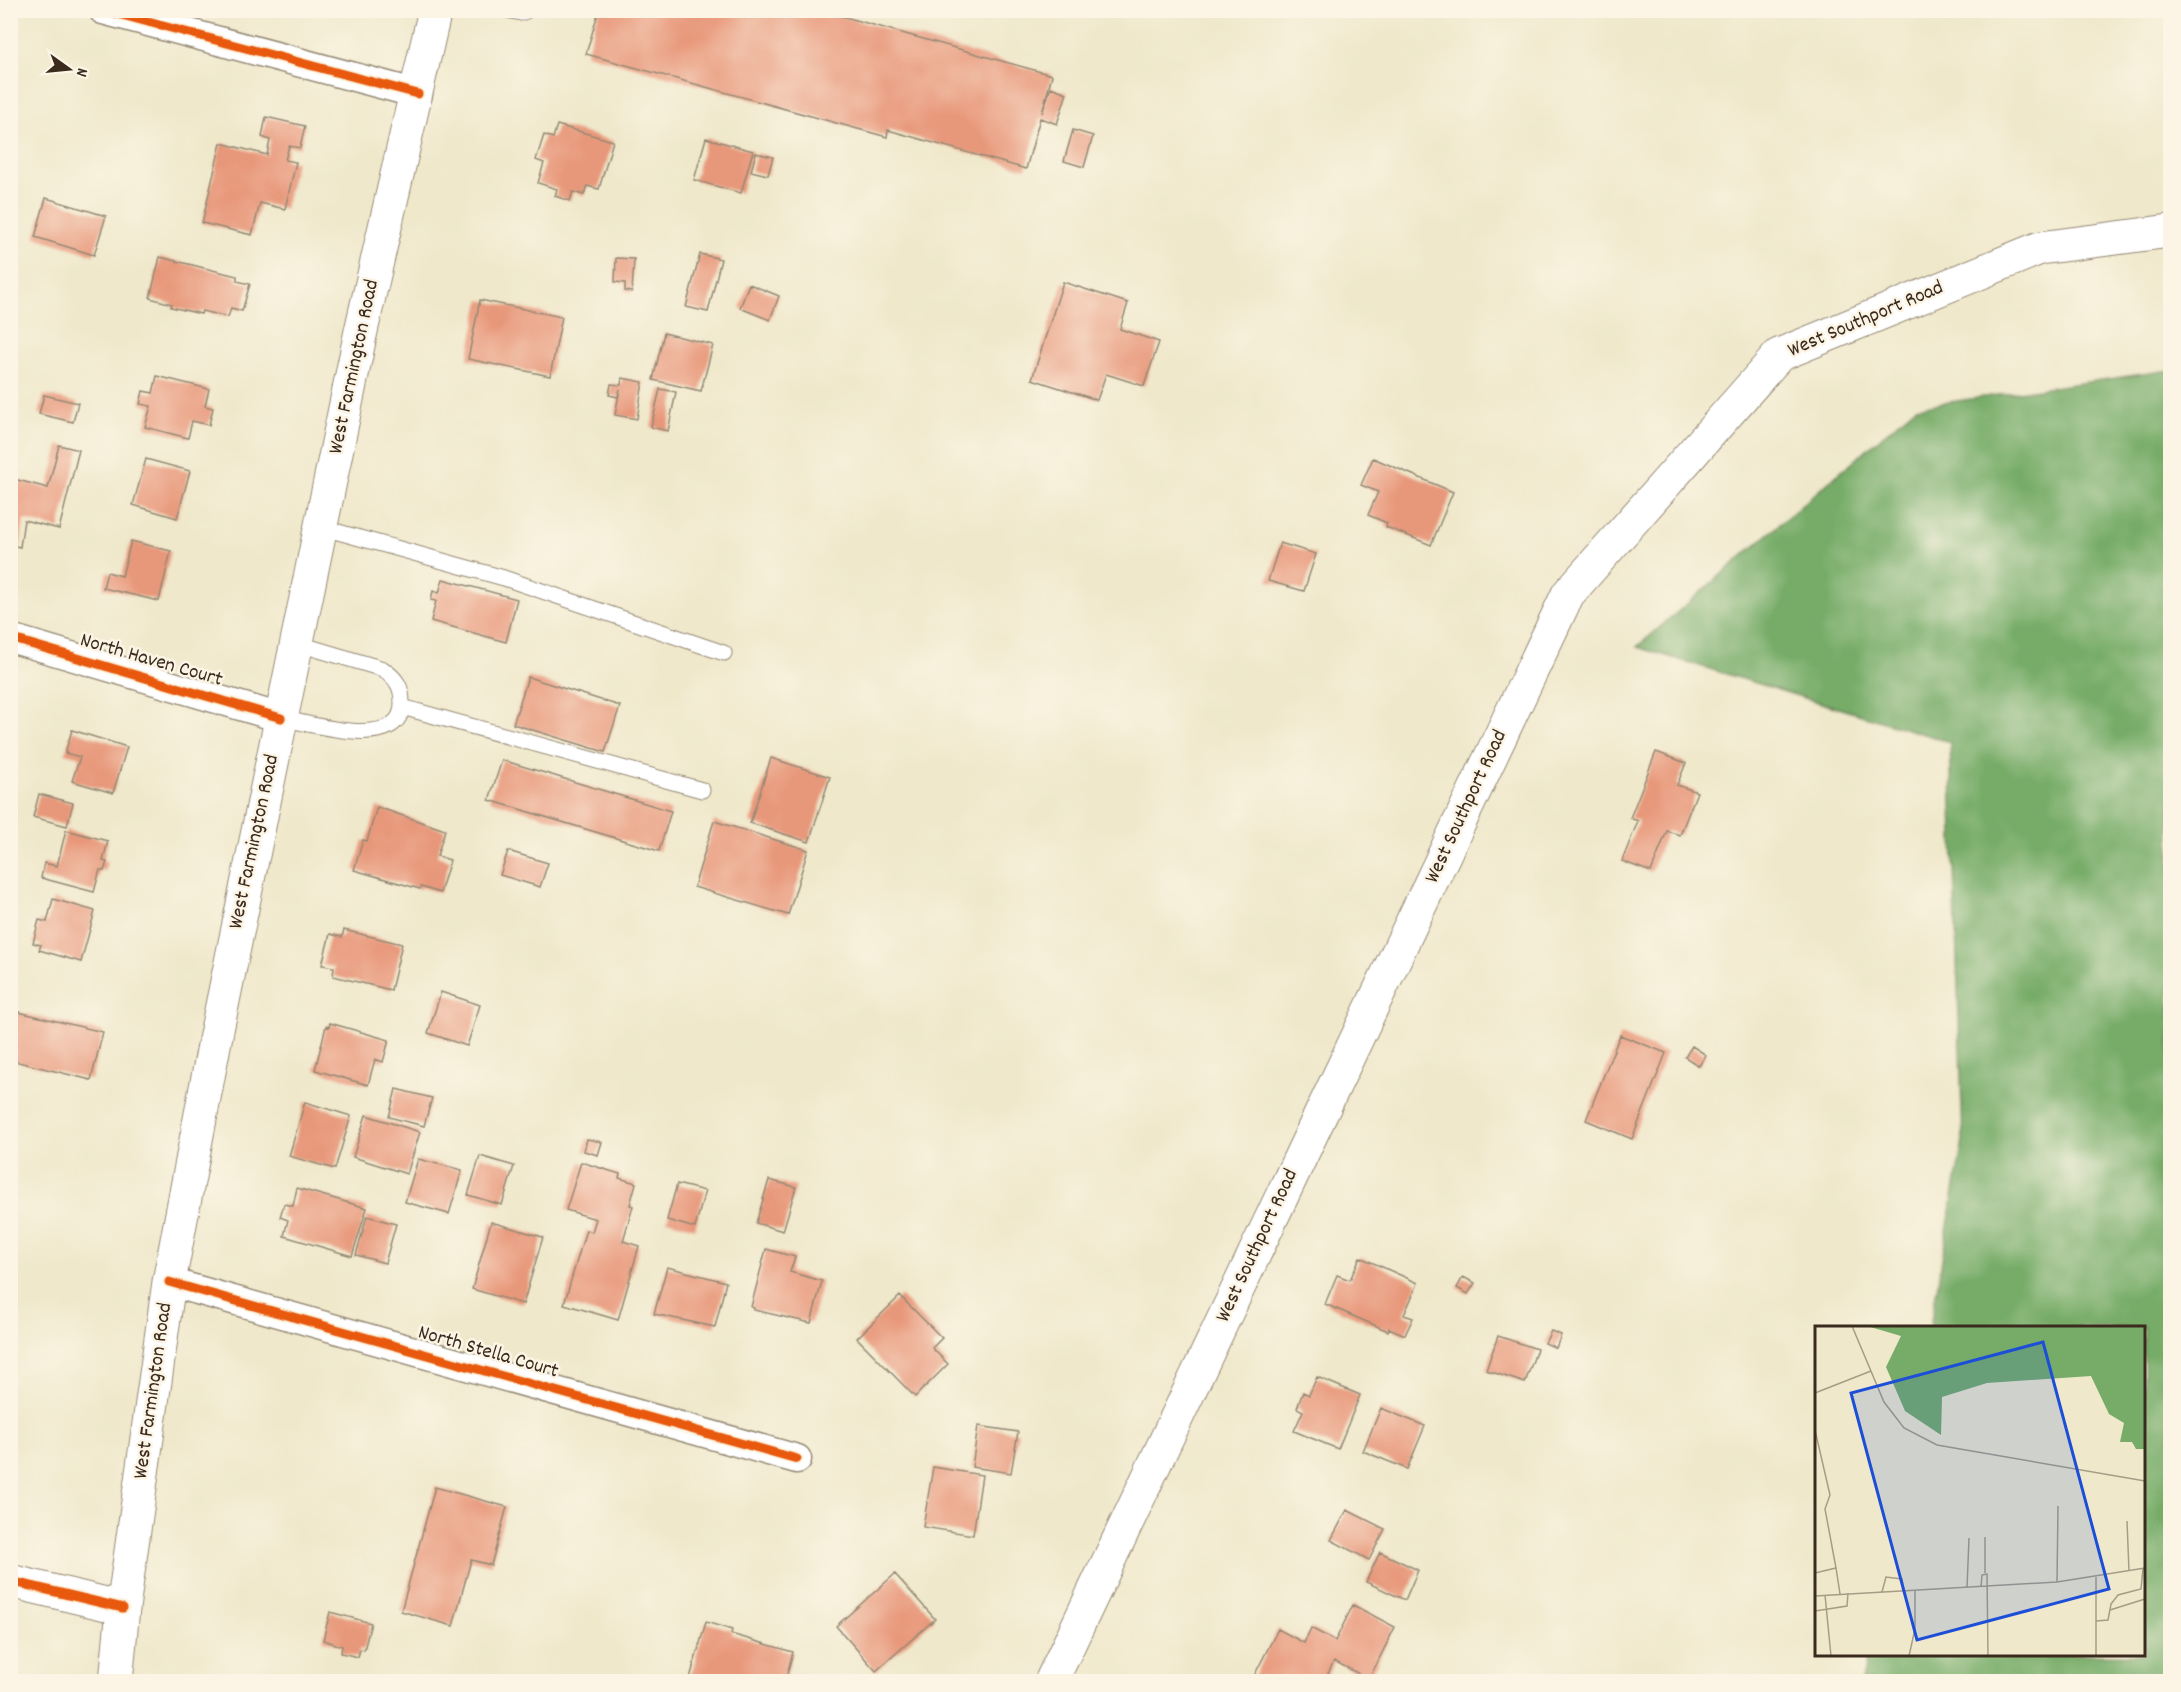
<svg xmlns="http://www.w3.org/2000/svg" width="2181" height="1692" font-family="Dekko,sans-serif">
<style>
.forest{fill:#76ac68;stroke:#586b43;stroke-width:1.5}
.building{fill:#e8987a}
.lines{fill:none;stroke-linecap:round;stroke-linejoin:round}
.service-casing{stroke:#958974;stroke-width:17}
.minor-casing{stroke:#958974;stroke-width:31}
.tertiary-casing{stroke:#958974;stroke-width:35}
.secondary-casing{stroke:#958974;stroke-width:35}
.service{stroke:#fff;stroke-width:15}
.minor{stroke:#fff;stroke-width:28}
.tertiary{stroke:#fff;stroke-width:33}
.secondary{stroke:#fff;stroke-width:33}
.cycleway-casing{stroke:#fcf5e5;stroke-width:13}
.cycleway{stroke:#e8590c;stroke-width:9}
.labels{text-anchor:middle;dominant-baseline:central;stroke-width:5;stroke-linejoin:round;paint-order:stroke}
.street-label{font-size:21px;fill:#3b2a1e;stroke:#fcf5e5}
.inset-road{fill:none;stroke:#a79c86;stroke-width:1.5}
.view{fill:#1d4ed8;fill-opacity:0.15;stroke:#1d4ed8;stroke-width:3}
.inset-edge{fill:none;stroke:#3b2a1e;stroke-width:3}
</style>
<rect width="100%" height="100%" fill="#fcf5e5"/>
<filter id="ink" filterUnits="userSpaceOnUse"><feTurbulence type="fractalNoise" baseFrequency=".0167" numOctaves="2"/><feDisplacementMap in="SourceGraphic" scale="12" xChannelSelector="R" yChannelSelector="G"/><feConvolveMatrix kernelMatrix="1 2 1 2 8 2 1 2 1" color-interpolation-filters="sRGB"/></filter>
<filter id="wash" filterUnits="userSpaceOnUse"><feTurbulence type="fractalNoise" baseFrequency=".008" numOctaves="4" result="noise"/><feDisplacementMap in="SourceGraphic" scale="24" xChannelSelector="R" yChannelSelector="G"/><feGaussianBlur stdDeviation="1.35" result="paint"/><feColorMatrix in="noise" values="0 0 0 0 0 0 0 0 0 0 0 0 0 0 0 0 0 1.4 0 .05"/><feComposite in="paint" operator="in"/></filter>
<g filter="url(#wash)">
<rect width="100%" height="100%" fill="#efe8cb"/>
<path class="forest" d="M2170 370V1681H1862L1868 1655 2144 1654V1328L1930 1327 1963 1141 1950 742 1637 647 1916 407Z"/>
<g id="blocks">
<path class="building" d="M599 10H820L1052 75 1042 113 1051 87 1067 93 1057 124 1040 118 1026 169 888 130 887 137 586 54Z
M266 117 305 126 300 148 289 146 285 160 296 162 285 209 260 203 252 235 202 223 221 143 267 155 270 140 262 137Z
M557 125 613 141 599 189 587 186 584 195 573 192 570 201 555 196 557 189 538 183 544 163 536 160 544 135 553 138Z
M1073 130 1093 136 1084 167 1064 161Z
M706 138 753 151 741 193 694 180Z
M756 153 773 157 768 175 751 171Z
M46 198 106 216 94 255 35 237Z
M700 254 721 259 708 312 686 307Z
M160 257 237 276V281L250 284 242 311 231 308 228 317 202 311 201 314 171 307 172 304 150 298Z
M616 258 634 259 632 292 625 291V283L615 282Z
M1063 282 1128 303 1120 329 1159 342 1144 386 1106 374 1097 400 1032 379Z
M749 284 779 296 770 320 740 308Z
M480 300 562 317 550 376 468 359Z
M664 333 713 345 701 391 653 380Z
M157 376 209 389 205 406 213 408 209 425 192 421 188 438 145 427 151 406 140 404 143 391 153 393Z
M622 378 643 382 637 419 615 415 620 389 618 397 609 395 611 384 621 385Z
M660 389 676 392 668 431 651 427Z
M44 395 78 403 73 422 39 414Z
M59 445 79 450 59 529 24 520 20 547 10 545V478L48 488Z
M1373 458 1453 492 1431 545 1386 527 1387 523 1368 515 1378 492 1361 485Z
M146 459 190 471 177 518 133 505Z
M131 541 171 551 159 601 103 588 107 572 122 576Z
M1280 543 1316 554 1304 591 1268 581Z
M443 579 517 599 506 642 431 621 436 601 431 600 433 591 439 593Z
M528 677 620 706 605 752 513 724Z
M72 730 127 747 113 793 72 781 80 757 65 753Z
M1656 752 1686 763 1677 785 1697 792 1680 835 1667 831 1651 872 1622 861 1638 821 1630 818Z
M771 758 830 777 809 842 750 823Z
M502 760 671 811 659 851 489 800Z
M39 794 73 803 67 826 33 817Z
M377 807 445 830 437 856 450 860 440 893 421 887 420 889 354 870 363 840 367 841Z
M714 821 808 850 788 915 694 887Z
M66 830 108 841 103 861 107 862 104 871 100 870 94 892 41 878 44 863 57 866Z
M508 851 548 863 540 887 500 875Z
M53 899 95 911 81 962 39 950 41 945 33 943 39 920 47 922Z
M344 930 402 944 391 990 333 976 334 967 322 965 330 934 342 937Z
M441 992 480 1005 467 1046 428 1033Z
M10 1010 103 1032 91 1080 10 1060Z
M330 1023 389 1040 383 1062 375 1059 368 1085 315 1070 326 1026 329 1027Z
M1620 1035 1666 1053 1632 1139 1586 1120Z
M1692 1046 1706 1055 1699 1066 1685 1057Z
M396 1089 432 1098 424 1126 389 1117Z
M305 1102 351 1116 335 1169 289 1156Z
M366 1115 420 1132 407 1174 353 1157Z
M587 1139 602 1142 598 1155 584 1151Z
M480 1156 514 1166 502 1205 468 1195Z
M418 1159 462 1170 449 1214 405 1202Z
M581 1162 620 1174 619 1178 636 1183 630 1205 633 1206 623 1241 639 1246 618 1320 564 1304 586 1230 592 1232 596 1219 566 1210Z
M769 1180 796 1187 783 1231 756 1223Z
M677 1184 705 1191 695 1228 667 1220Z
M297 1188 367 1208 352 1256 284 1236 288 1220 280 1217 284 1204 293 1206Z
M367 1216 396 1224 385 1263 356 1255Z
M491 1222 543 1237 523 1304 472 1289Z
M766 1249 795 1257 790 1272 822 1281 811 1323 754 1310V1308L751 1307Z
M1360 1257 1418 1283 1404 1315 1413 1318 1405 1335 1389 1328 1388 1331 1325 1304 1337 1275 1350 1280Z
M667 1267 726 1282 715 1327 654 1314Z
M1463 1277 1475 1283 1468 1294 1457 1288Z
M900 1296 942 1338 932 1348 948 1364 915 1397 857 1338Z
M1551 1331 1561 1335 1556 1348 1545 1343Z
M1498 1336 1537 1349 1525 1383 1486 1370Z
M1317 1377 1360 1395 1338 1449 1294 1431 1303 1411 1297 1408 1303 1392 1309 1395Z
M1381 1408 1425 1426 1407 1469 1363 1451Z
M978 1426 1018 1432 1011 1473 972 1467Z
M933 1467 982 1475 973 1535 923 1527Z
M435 1487 507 1507 491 1565 471 1560 453 1626 401 1611Z
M1347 1510 1385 1529 1369 1560 1331 1540Z
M1380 1552 1418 1570 1405 1600 1366 1582Z
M895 1574 935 1619 876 1671 836 1626Z
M1353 1605 1395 1627 1369 1679 1334 1661 1324 1682H1251L1278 1629 1304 1643 1311 1628 1335 1641Z
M330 1612 371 1623 364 1650 360 1649 358 1657 341 1653 342 1646 323 1640Z
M706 1622 732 1630 731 1634 793 1652 785 1682H703L690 1678Z"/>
</g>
</g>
<g filter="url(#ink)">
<use href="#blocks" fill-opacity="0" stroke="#958974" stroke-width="1.5"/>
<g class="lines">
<defs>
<path id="service" d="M507 10 521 13 528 10
M320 527 504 578 724 653
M402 707 702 790
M281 718C308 723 403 753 402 703 402 687 397 679 383 669L296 643"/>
<path id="minor" d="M103 10 418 94
M10 638 281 718
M169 1282 797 1459"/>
<path id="tertiary" d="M10 1581 123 1608"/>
<path id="secondary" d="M116 1682 123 1608 169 1282 216 1035 361 331 435 10
M1051 1682 1568 594 1779 355 2040 248 2170 231"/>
</defs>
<use href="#service" class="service-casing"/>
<use href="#minor" class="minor-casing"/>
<use href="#tertiary" class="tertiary-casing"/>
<use href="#secondary" class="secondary-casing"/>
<use href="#service" class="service"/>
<use href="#minor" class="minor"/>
<use href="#tertiary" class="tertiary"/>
<use href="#secondary" class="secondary"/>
<defs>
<path id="cycleway" d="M103 10 418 94
M10 638 281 718
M169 1282 797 1459
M10 1581 123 1608"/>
</defs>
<use href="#cycleway" class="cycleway-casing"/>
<use href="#cycleway" class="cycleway"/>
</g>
</g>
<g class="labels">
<g class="street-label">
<text transform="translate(1866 320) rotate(-23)">West Southport Road</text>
<text transform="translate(355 367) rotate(-78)">West Farmington Road</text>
<text transform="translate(151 661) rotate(16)">North Haven Court</text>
<text transform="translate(1467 807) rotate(-65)">West Southport Road</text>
<text transform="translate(255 842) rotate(-78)">West Farmington Road</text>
<text transform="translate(1258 1246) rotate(-65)">West Southport Road</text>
<text transform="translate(488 1353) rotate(16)">North Stella Court</text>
<text transform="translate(154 1391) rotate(-82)">West Farmington Road</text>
</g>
</g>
<g transform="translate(1815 1326)">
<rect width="330" height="330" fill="#efe8cb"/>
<path d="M52 0H330V123H321L317 116H305L309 97 294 88 276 50 172 57 127 71 126 109 90 85 71 41 86 10Z" fill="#76ac68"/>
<path class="inset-road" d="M37 0 69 76 89 102 122 119 330 155M0 67 56 45M0 104 15 169 10 183 21 242M312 195 314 245M0 247 21 242 25 268M170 247V211M281 251V330M242 256 243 180M166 261 167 249 172 248 173 330M152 262 154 212M67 266 71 251 87 253 89 265M10 269 16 330M0 270 242 256 330 242M295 284 330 273M0 285 32 280 33 267M281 295 293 294 296 278 303 269 326 263 328 243M94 330 100 303V264"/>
<path class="view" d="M228 16 294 263 102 314 36 67Z"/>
<rect width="330" height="330" class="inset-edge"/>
</g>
<rect width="2181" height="1692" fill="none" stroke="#fcf5e5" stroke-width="36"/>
<g transform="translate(69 69) rotate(105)" stroke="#fcf5e5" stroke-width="4.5" paint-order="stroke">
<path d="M0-4.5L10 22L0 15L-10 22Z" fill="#3b2a1e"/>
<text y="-9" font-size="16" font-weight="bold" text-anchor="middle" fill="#3b2a1e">N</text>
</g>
</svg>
